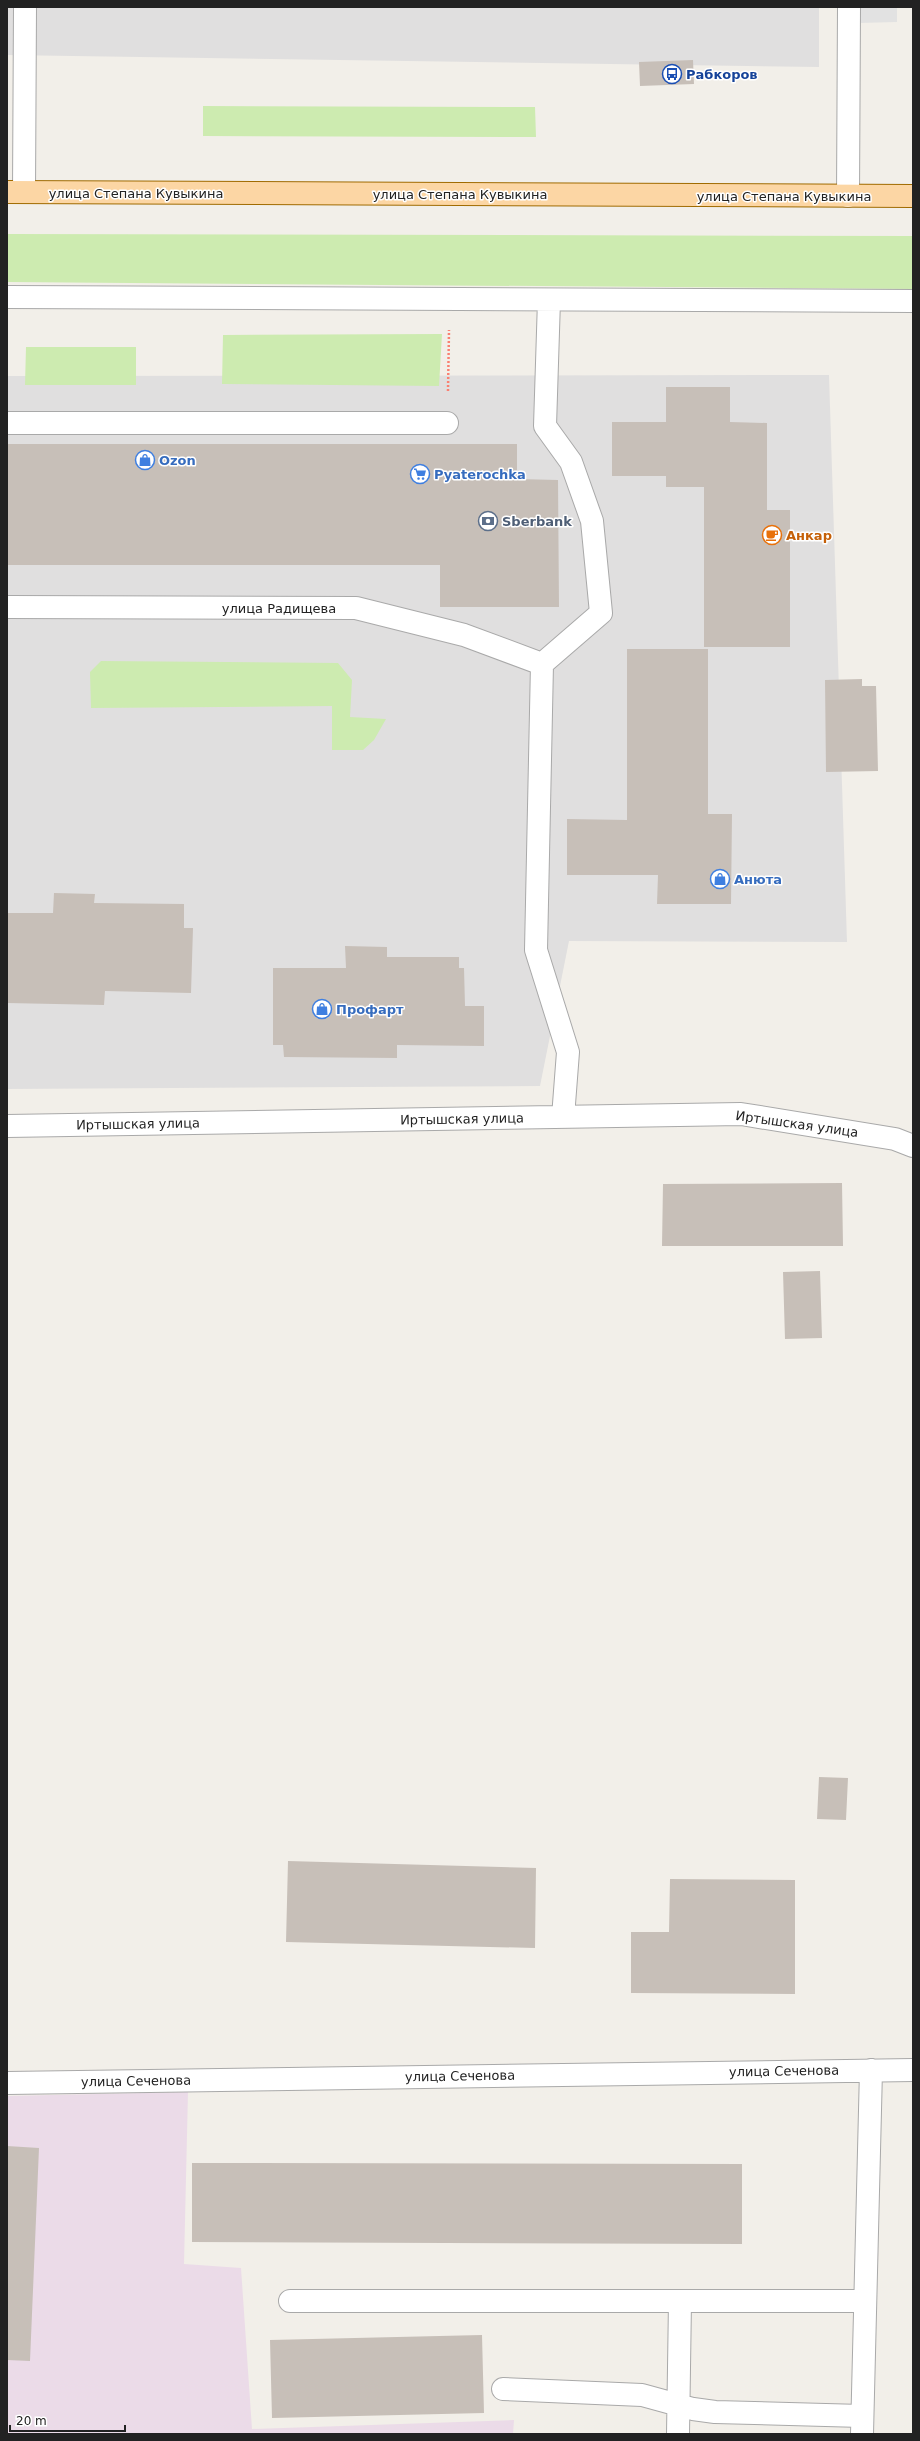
<svg xmlns="http://www.w3.org/2000/svg" width="920" height="2441" font-family="'DejaVu Sans',sans-serif">
<style>
.residential{fill:#e0dfdf}
.industrial{fill:#ebdbe8}
.grass{fill:#cdebb0}
.parking{fill:#e2e2e2}
.building{fill:#c7bfb8}
.lines{fill:none;stroke-linecap:round;stroke-linejoin:round}
.minor-casing{stroke:#a9a9a9;stroke-width:24}
.major-casing{stroke:#a06b00;stroke-width:24}
.path{stroke:#fa8072;stroke-width:2.5;stroke-dasharray:2 2;stroke-linecap:butt}
.minor{stroke:#fff;stroke-width:22}
.major{stroke:#fcd6a4;stroke-width:22}
.labels{text-anchor:middle;dominant-baseline:central;stroke-width:3;stroke-linejoin:round;paint-order:stroke}
.transit-label{font-size:13px;font-weight:bold;fill:#164399;stroke:#fff;text-anchor:start}
.street-label{font-size:13px;fill:#222;stroke:#fff}
.shop-label{font-size:13px;font-weight:bold;fill:#366cbe;stroke:#fff;text-anchor:start}
.service-label{font-size:13px;font-weight:bold;fill:#4e5e75;stroke:#fff;text-anchor:start}
.food-label{font-size:13px;font-weight:bold;fill:#c56008;stroke:#fff;text-anchor:start}
</style>
<rect width="100%" height="100%" fill="#f2efe9"/>
<path class="residential" d="M7 7H819V67L7 55Z
M829 375 847 942 569 941 540 1086 7 1089V376Z"/>
<path class="industrial" d="M188 2092 184 2264 241 2268 252 2429 514 2420 513 2434H7V2096Z"/>
<path class="grass" d="M203 106 535 107 536 137 203 136Z
M7 234 913 236V289L7 282Z
M442 334 439 386 222 384 223 335Z
M26 347H136V385H25Z
M101 661 338 663 352 680 350 717 386 719 374 740 363 750H332V706L91 708 90 672Z"/>
<path class="parking" d="M859 7H897V22L859 23Z"/>
<path class="building" d="M693 60 694 84 640 86 639 62Z
M666 387H730V422L767 423V510H790V647H704V487H666V476H612V422H666Z
M7 444H517V479L558 480 559 607H440V565H7Z
M627 649H708V814H732L731 904H657L658 875H567V819L627 820Z
M862 679V686H876L878 771 826 772 825 680Z
M54 893 95 894 94 903 184 904V928H193L191 993 105 991 104 1005 7 1003V913H53Z
M345 946 387 947V957H459V968H464L465 1006H484V1046L397 1045V1058L284 1057 283 1045H273V968H346Z
M842 1183 843 1246H662L663 1184Z
M820 1271 822 1338 785 1339 783 1272Z
M819 1777 848 1778 846 1820 817 1819Z
M288 1861 536 1868 535 1948 286 1942Z
M670 1879 795 1880V1994L631 1993V1932H669Z
M7 2146 39 2148 30 2361 7 2360Z
M192 2163 742 2164V2244L192 2242Z
M482 2335 484 2413 272 2418 270 2340Z"/>
<g class="lines">
<defs>
<path id="minor" d="M24 192 25 7
M848 196 849 7
M7 297 913 301
M549 300 545 426 571 462 592 521 601 613 542 664 536 950 568 1052 563 1117
M7 423H447
M7 607 356 608 464 635 542 664
M7 1126 741 1114 895 1139 913 1146
M7 2083 913 2070
M290 2301H865
M503 2389 642 2395 693 2409 715 2412 862 2416
M678 2434 680 2301
M862 2434 871 2070"/>
<path id="major" d="M7 192 913 196"/>
</defs>
<use href="#minor" class="minor-casing"/>
<use href="#major" class="major-casing"/>
<path class="path" d="M448 391 449 330"/>
<use href="#minor" class="minor"/>
<use href="#major" class="major"/>
</g>
<defs>
<symbol id="bus-ring" viewBox="-11 -11 22 22"><circle r="9.5" fill="#fff" stroke="#1a4fb4" stroke-width="1.5"/><path d="M-5-6H5V4H4V6H2V4H-2V6H-4V4H-5ZM-3.5-4V0h7V-4ZM-3.5 1.2v1.5H-2V1.2ZM2 1.2v1.5H3.5V1.2Z" fill="#1a4fb4"/></symbol>
<symbol id="shop-ring" viewBox="-11 -11 22 22"><circle r="9.5" fill="#fff" stroke="#3f7fe0" stroke-width="1.5"/><path d="M-5-2.5h2.3a2.7 3.5 0 0 1 5.4 0H5L5.5 6h-11ZM-1.5-2.5h3a1.5 2.3 0 0 0-3 0Z" fill="#3f7fe0"/></symbol>
<symbol id="supermarket-ring" viewBox="-11 -11 22 22"><circle r="9.5" fill="#fff" stroke="#3f7fe0" stroke-width="1.5"/><path d="M-6-5.5h2.5l.6 2H6L4.5 2H-2.5L-4.4-4H-6ZM-1.5 3.2a1.3 1.3 0 1 0 .1 0ZM3 3.2a1.3 1.3 0 1 0 .1 0Z" fill="#3f7fe0"/></symbol>
<symbol id="bank-ring" viewBox="-11 -11 22 22"><circle r="9.5" fill="#fff" stroke="#5c6f8a" stroke-width="1.5"/><path d="M-6-4H6V4H-6ZM0-2.3a2.3 2.3 0 1 0 0 4.6a2.3 2.3 0 1 0 0-4.6Z" fill="#5c6f8a"/></symbol>
<symbol id="cafe-ring" viewBox="-11 -11 22 22"><circle r="9.5" fill="#fff" stroke="#e8710a" stroke-width="1.5"/><path d="M-5.5-4.5H6V0H3Q3 3.5 0 3.5H-2.5Q-5.5 3.5-5.5 0ZM3-3.2v2h1.7v-2ZM-6 4.5H4V6H-6Z" fill="#e8710a"/></symbol>
</defs>
<g fill-rule="evenodd">
<use href="#bus-ring" x="661" y="63" width="22" height="22"/>
<use href="#shop-ring" x="134" y="449" width="22" height="22"/>
<use href="#supermarket-ring" x="409" y="463" width="22" height="22"/>
<use href="#bank-ring" x="477" y="510" width="22" height="22"/>
<use href="#cafe-ring" x="761" y="524" width="22" height="22"/>
<use href="#shop-ring" x="709" y="868" width="22" height="22"/>
<use href="#shop-ring" x="311" y="998" width="22" height="22"/>
</g>
<g class="labels">
<g class="transit-label">
<text x="686" y="74">Рабкоров</text>
</g>
<g class="street-label">
<text x="136" y="193">улица Степана Кувыкина</text>
<text x="460" y="194">улица Степана Кувыкина</text>
<text x="784" y="196">улица Степана Кувыкина</text>
<text x="279" y="608">улица Радищева</text>
<text transform="translate(462 1119) rotate(-1)">Иртышская улица</text>
<text transform="translate(138 1124) rotate(-1)">Иртышская улица</text>
<text transform="translate(797 1124) rotate(8)">Иртышская улица</text>
<text transform="translate(784 2071) rotate(-1)">улица Сеченова</text>
<text transform="translate(460 2076) rotate(-1)">улица Сеченова</text>
<text transform="translate(136 2081) rotate(-1)">улица Сеченова</text>
</g>
<g class="shop-label">
<text x="159" y="460">Ozon</text>
<text x="434" y="474">Pyaterochka</text>
<text x="734" y="879">Анюта</text>
<text x="336" y="1009">Профарт</text>
</g>
<g class="service-label">
<text x="502" y="521">Sberbank</text>
</g>
<g class="food-label">
<text x="786" y="535">Анкар</text>
</g>
</g>
<rect width="920" height="2441" fill="none" stroke="#222222" stroke-width="16"/>
<path d="M10 2425v6h115v-6" fill="none" stroke="#222222" stroke-width="2"/>
<text x="16" y="2425" font-size="12" fill="#222222" stroke="#ffffff" stroke-width="3" paint-order="stroke">20 m</text>
</svg>
